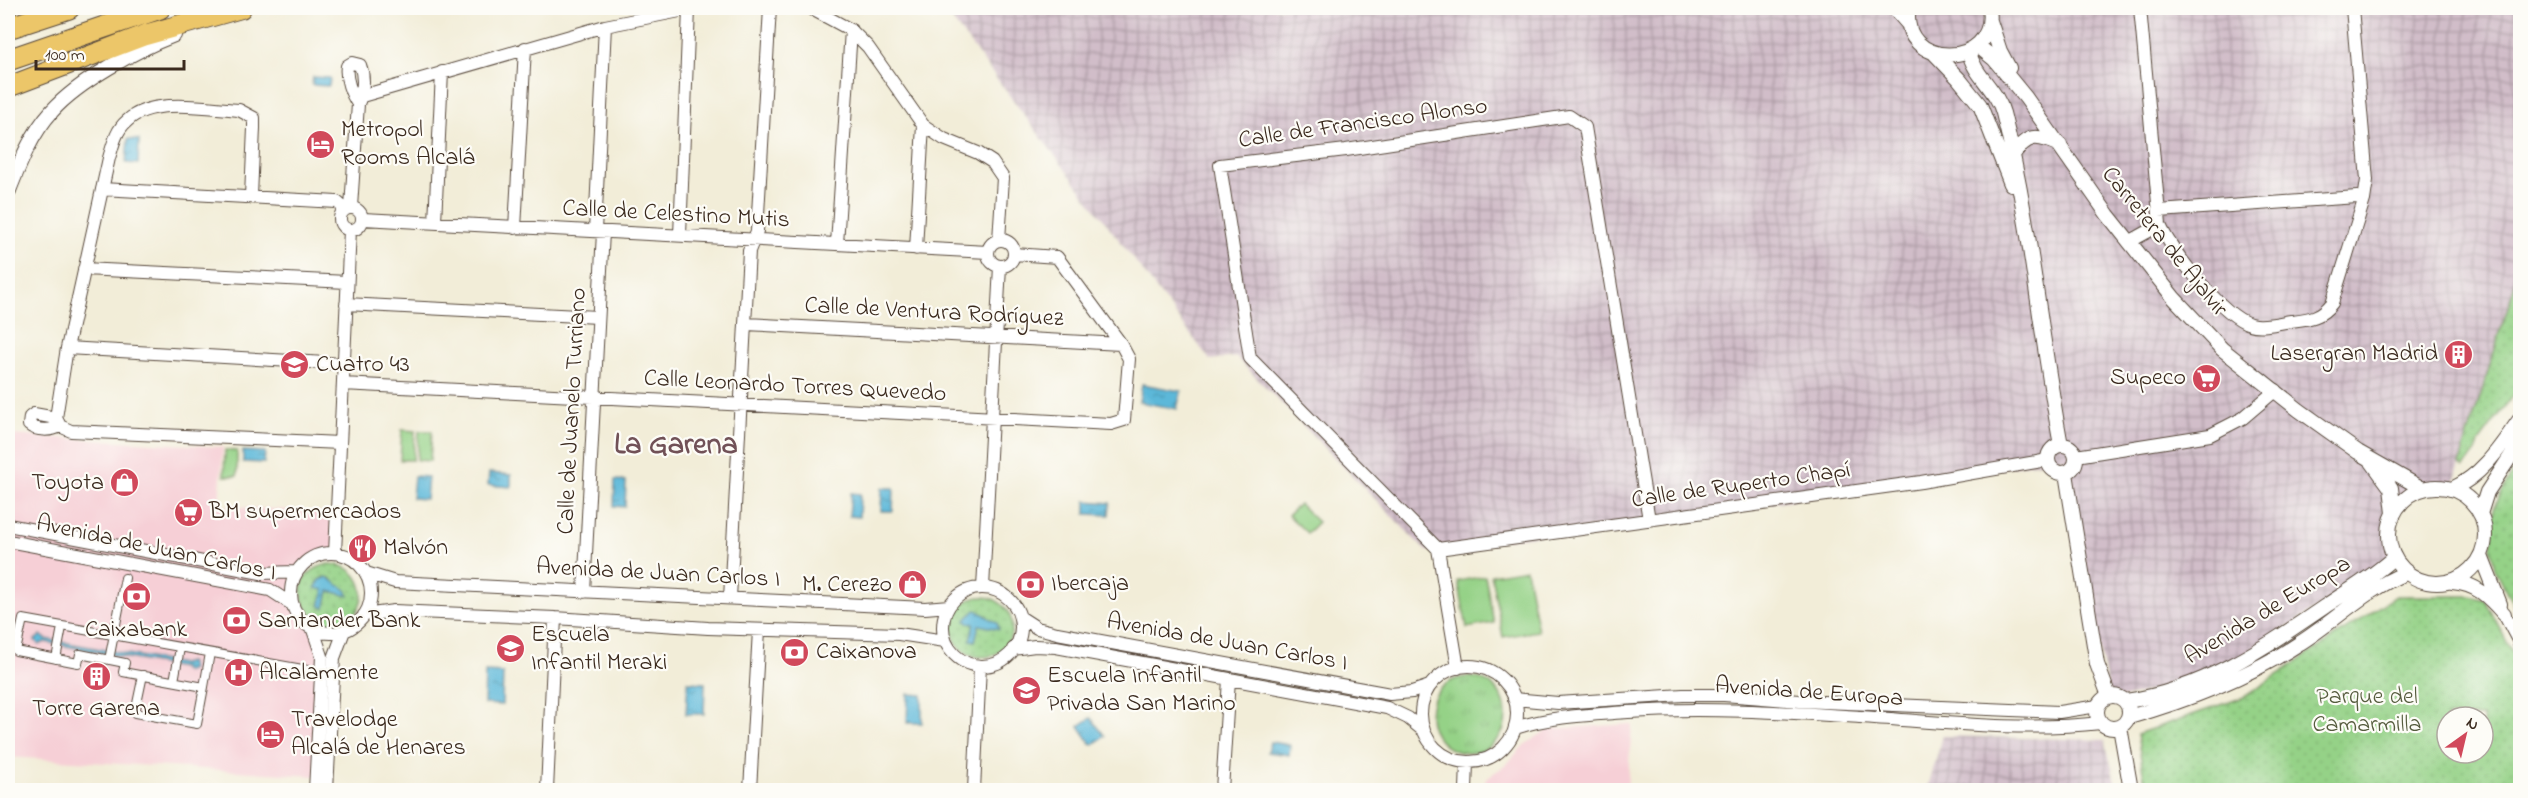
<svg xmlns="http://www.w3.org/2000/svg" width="2528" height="798" font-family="'Indie Flower',sans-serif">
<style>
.built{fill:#f6cfd6}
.industrial{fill:url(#industrial-grid)}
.grass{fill:url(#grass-tufts);stroke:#687e52;stroke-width:1.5}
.park{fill:url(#park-dots);stroke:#687e52;stroke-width:1.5;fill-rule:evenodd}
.pitch{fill:#95d287;stroke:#687e52;stroke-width:1.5}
.water{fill:url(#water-ripples);stroke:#4b717c;stroke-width:1.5}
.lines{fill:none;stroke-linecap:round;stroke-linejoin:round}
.pedestrian-casing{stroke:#56473a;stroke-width:10}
.minor-casing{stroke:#56473a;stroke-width:14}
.tertiary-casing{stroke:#56473a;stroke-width:16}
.trunk-casing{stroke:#56473a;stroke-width:22}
.motorway-casing{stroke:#56473a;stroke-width:23}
.pedestrian{stroke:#fff;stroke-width:8}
.minor{stroke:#fff;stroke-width:12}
.tertiary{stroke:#fff;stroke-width:14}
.trunk{stroke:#ecc669;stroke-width:20}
.motorway{stroke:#ecc669;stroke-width:21}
.labels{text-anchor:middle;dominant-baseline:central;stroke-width:4.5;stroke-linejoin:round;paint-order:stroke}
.street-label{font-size:24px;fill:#3b2a1e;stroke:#fdfcf7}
.poi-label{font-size:24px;fill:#3b2a1e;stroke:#fdfcf7;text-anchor:start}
.park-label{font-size:24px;fill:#565c3e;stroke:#fdfcf7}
.district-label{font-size:30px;font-weight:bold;fill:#715157;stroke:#fdfcf7}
</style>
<defs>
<pattern id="industrial-grid" width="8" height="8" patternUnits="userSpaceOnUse" patternTransform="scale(1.5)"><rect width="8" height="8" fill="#d1bdc9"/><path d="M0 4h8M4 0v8" fill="none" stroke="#ab9aa3"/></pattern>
<pattern id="grass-tufts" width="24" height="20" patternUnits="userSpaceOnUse" patternTransform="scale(1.5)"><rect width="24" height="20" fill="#95d287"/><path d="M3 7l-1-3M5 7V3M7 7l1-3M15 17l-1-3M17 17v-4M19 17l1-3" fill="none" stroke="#81b474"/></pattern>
<pattern id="park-dots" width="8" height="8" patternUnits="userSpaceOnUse" patternTransform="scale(1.5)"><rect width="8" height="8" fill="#95d287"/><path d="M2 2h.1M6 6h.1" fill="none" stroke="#81b474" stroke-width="1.8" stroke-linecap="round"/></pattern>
<pattern id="water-ripples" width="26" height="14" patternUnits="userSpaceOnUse" patternTransform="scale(1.5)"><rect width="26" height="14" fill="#5bb8d9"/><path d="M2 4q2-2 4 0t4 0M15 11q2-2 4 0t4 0" fill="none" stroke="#4c96af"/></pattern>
</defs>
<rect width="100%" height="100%" fill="#fdfcf7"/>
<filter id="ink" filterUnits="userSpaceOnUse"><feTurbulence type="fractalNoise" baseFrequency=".0167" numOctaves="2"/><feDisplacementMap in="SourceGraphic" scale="12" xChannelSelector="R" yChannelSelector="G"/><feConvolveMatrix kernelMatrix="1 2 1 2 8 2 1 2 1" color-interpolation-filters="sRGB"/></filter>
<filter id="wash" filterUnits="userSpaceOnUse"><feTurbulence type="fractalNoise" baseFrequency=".008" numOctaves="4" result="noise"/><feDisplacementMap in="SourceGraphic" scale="24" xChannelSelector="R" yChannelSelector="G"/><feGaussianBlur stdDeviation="1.35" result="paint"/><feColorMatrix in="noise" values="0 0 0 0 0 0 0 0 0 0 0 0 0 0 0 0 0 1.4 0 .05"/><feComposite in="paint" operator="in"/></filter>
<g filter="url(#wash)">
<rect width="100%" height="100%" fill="#f2edd8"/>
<path class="built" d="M8 435 223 447 219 506 336 513 335 553 313 557 304 564 296 573 291 594 293 605 299 616 312 627 320 648 316 776 8 757Z
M1632 724 1627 790H1482L1486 778 1506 765 1524 745 1549 729Z"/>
<path class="industrial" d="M943 8H2520V268L2452 489 2438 487 2423 489 2401 502 2394 513 2389 529V543L2394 557 2215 675 2123 698 2109 696 2064 458 1921 482 1426 551 1236 357 1210 360Z
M1943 736 2105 740 2117 790H1927Z"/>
<path class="grass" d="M1430 715a38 38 0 1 1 76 0a38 38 0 1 1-76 0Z"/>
<path class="park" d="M2520 268V387L2479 442 2477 450 2464 467 2459 465Z
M2520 456V618L2495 569 2491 549 2494 508Z
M328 564C338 564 349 567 356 576 363 585 364 597 359 607 334 661 263 581 328 564ZM323 577 330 578C336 585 343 587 348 595L329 591 325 607 320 606 324 590 317 583Z
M2396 596H2470L2485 600 2520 667V790H2146L2137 734 2244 697ZM2447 717H2483V753H2447Z
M952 627a30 30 0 1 1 60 0a30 30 0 1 1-60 0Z"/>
<path class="pitch" d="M402 430 415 431 413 460H400Z
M419 431H432L430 461 417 460Z
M225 450 237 451V476H224Z
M1299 504 1318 522 1307 533 1288 515Z
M1526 569 1538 631 1503 637 1491 575Z
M1485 576 1494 623 1467 628 1458 581Z"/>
<path class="water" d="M313 77 330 78 329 86 312 85Z
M128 139 139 140 138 164 126 163Z
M1142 384 1181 391 1177 409 1139 402Z
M243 451 265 452 264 463 243 462Z
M489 473 511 475V487L488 485Z
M414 476 428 477 426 499 412 498Z
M615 480 626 481 625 507 614 506Z
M882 488H894L893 511H881Z
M851 493 860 494 859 517 849 516Z
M1086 501 1110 503 1109 515 1086 514Z
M327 577 346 590 349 596 329 591 325 608 320 606 324 590 315 588 320 580Z
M975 610C983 611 988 620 997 622L999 629 979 625 975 641 970 640 974 624 965 621Z
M41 635 46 639 182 664 189 662 192 669 186 672 181 668 45 642 39 645 35 640Z
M485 672 503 673 502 705 484 704Z
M688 682 705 683 704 714H686Z
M908 694 922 695V723H907Z
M1091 718 1105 736 1092 745 1079 726Z
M1270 742 1290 745 1289 755 1268 752Z"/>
</g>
<g filter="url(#ink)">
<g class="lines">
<defs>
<path id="pedestrian" d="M210 653 204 687 123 672 125 663 80 654 78 663 16 651 23 619 308 670
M56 659 62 627
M109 660 125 578
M143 675 135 713 197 724 204 687
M174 681 180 648"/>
<path id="minor" d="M810 8 851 30 868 47 923 125 944 139 978 153 992 162 1003 178 999 240
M2140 8 2160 225C2171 251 2223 316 2250 324 2262 328 2279 323 2291 321 2309 319 2321 318 2332 303L2364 200 2367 180 2352 8
M362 96 605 26 695 8
M102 189 337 202 345 209
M251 196 254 128V118L239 110C207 108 151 97 127 121 116 130 113 145 109 158L67 348 56 418 60 426 71 431 340 443
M351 207 358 104C363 92 365 78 360 65L352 63 347 66C345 78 351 94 358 104
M340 219a11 11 0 1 1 22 0a11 11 0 1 1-22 0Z
M2159 211 2357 197 2364 200
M363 219 988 252
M435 222 442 72
M515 228 525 48
M595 231 605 26
M680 235 689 9
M988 253a13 13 0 1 1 26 0a13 13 0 1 1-26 0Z
M2129 242 2160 225
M837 244 851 30
M916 249 923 125
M84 269 347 282
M346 304 598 317
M746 324 1121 344
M67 348 344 364
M343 384 1111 424 1124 420 1129 359 1121 344 1057 257 1014 254
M56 418 34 414 30 417 29 425C36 431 52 431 60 426
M2076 456 2210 435 2243 418 2276 390
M8 525 261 573 296 572
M8 541 270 590 293 605
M1438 549 1921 482 2048 460
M335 553 350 230
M291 593a40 40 0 1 1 80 0a40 40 0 1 1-80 0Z
M366 573 395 582 925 608 949 606
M983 588 1000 266
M943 627a39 39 0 1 1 78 0a39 39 0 1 1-78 0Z
M584 592 603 232
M730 598 749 251 757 231 770 8
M2504 614 2520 644
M364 615 394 611 555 618 708 628 899 634 945 641
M1020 617 1037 628 1057 633 1390 694 1412 692 1430 686
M312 627 322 656 315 790
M1013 649 1035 646 1056 647 1387 708 1408 718 1424 731
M1421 714a48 48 0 1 1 96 0a48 48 0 1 1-96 0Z
M1458 668 1438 549 1250 358 1220 165 1346 150 1569 116 1585 127 1649 520
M1514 699 1558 703 1683 695H1724L1800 701 2059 712 2098 706
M1515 728C1552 716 1589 715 1628 712 1706 707 1782 712 1860 717 1940 722 2021 732 2101 723
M327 790 334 658 344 631
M547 790 555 618
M750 790 759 630
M974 790 980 666
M1222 790 1229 679
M1466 790 1467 762"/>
<path id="tertiary" d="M1894 8 1909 25
M1909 8C1897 69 1999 71 1989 8
M1990 21 2000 51 2009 68
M1977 45 1994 59 2026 98 2108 215 2174 298 2222 349 2299 410 2358 452 2423 489
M1969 51C1973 75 1997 89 2003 113 2031 222 2040 335 2061 445
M1934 53 1959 79 1980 105 2011 184
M2012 156C2027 134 2036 134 2060 145
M8 193C19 165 31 134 52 111 78 82 137 49 174 35
M2048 459a14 14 0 1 1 28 0a14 14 0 1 1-28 0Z
M2372 462 2391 488 2394 513
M2066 473 2097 664 2109 696
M2389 535a48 48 0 1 1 96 0a48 48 0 1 1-96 0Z
M2452 489C2483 475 2501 446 2520 419
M2480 514 2487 492 2520 442
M2481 556 2500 604
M2452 582C2477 584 2488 596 2504 614
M2097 712a16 16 0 1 1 32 0a16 16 0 1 1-32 0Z
M2126 701C2203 690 2264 648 2327 605 2349 590 2374 576 2394 557
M2129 717C2189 700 2247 678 2300 643 2335 621 2367 588 2406 573
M2120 727 2131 790"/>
<path id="trunk" d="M8 87 145 35 241 8"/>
<path id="motorway" d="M8 28 69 8
M8 60 160 8"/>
</defs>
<use href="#pedestrian" class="pedestrian-casing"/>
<use href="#minor" class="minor-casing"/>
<use href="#tertiary" class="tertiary-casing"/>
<use href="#trunk" class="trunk-casing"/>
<use href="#motorway" class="motorway-casing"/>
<use href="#pedestrian" class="pedestrian"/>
<use href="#minor" class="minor"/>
<use href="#tertiary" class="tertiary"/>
<use href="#trunk" class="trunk"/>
<use href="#motorway" class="motorway"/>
</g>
</g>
<defs>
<symbol id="hotel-disc" viewBox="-11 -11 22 22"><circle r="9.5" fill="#d1495b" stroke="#fdfcf7"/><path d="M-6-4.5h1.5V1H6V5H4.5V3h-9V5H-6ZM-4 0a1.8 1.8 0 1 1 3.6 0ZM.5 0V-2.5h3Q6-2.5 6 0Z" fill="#fff"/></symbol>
<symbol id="building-disc" viewBox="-11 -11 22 22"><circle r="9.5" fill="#d1495b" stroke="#fdfcf7"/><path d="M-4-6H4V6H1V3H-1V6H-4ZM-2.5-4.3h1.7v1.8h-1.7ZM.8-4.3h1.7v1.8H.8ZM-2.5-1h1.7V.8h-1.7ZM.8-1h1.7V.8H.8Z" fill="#fff"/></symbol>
<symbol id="school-disc" viewBox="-11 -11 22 22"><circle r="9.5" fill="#d1495b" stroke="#fdfcf7"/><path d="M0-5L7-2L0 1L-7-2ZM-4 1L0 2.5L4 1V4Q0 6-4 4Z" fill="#fff"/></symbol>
<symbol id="supermarket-disc" viewBox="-11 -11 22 22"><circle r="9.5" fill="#d1495b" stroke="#fdfcf7"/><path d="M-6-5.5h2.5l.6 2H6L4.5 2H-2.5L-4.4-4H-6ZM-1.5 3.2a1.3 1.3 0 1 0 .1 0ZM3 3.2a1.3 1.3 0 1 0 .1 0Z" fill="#fff"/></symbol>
<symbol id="shop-disc" viewBox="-11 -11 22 22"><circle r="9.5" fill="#d1495b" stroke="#fdfcf7"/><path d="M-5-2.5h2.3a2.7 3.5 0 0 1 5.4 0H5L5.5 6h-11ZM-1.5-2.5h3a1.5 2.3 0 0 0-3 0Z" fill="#fff"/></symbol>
<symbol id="restaurant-disc" viewBox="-11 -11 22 22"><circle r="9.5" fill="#d1495b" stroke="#fdfcf7"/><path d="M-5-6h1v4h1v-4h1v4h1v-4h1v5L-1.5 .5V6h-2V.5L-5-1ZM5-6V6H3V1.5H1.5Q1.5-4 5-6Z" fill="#fff"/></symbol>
<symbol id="bank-disc" viewBox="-11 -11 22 22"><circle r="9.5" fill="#d1495b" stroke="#fdfcf7"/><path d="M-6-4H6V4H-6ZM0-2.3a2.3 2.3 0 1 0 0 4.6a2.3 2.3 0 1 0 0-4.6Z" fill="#fff"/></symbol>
<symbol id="hospital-disc" viewBox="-11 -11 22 22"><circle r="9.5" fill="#d1495b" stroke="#fdfcf7"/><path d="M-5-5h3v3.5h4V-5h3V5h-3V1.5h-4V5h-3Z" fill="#fff"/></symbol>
</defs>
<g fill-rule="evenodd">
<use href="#hotel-disc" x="304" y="128" width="33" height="33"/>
<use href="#building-disc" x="2442" y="338" width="33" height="33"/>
<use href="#school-disc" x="278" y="348" width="33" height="33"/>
<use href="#supermarket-disc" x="2190" y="362" width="33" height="33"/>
<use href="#shop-disc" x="108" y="466" width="33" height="33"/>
<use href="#supermarket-disc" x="172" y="496" width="33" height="33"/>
<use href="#restaurant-disc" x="346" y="532" width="33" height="33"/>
<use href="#bank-disc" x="1014" y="568" width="33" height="33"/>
<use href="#shop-disc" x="896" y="568" width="33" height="33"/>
<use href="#bank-disc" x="120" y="580" width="33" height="33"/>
<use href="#bank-disc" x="220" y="604" width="33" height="33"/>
<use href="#school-disc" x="494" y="632" width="33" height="33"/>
<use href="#bank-disc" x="778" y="636" width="33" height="33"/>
<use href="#hospital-disc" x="222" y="656" width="33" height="33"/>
<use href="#building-disc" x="80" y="660" width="33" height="33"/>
<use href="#school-disc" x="1010" y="674" width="33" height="33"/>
<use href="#hotel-disc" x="254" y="718" width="33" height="33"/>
</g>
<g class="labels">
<g class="street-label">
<text transform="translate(1363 124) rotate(-8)">Calle de Francisco Alonso</text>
<text transform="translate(676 215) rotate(3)">Calle de Celestino Mutis</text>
<text transform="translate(2164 242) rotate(51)">Carretera de Ajalvir</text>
<text transform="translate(934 313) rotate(3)">Calle de Ventura Rodríguez</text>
<text transform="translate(795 387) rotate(3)">Calle Leonardo Torres Quevedo</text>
<text transform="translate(573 411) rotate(-87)">Calle de Juanelo Turriano</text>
<text transform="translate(1741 486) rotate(-8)">Calle de Ruperto Chapí</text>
<text transform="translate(156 549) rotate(12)">Avenida de Juan Carlos I</text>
<text transform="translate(658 574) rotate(3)">Avenida de Juan Carlos I</text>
<text transform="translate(2268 611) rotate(-31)">Avenida de Europa</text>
<text transform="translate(1227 643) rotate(10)">Avenida de Juan Carlos I</text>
<text transform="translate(1809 693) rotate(4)">Avenida de Europa</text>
</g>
<g class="poi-label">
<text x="341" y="130">Metropol<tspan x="341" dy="28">Rooms Alcalá</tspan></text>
<text x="2438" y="354" text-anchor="end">Lasergran Madrid</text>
<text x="316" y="365">Cuatro 43</text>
<text x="2186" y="378" text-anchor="end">Supeco</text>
<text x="104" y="483" text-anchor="end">Toyota</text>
<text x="209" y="512">BM supermercados</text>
<text x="383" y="548">Malvón</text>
<text x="1051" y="584">Ibercaja</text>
<text x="892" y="585" text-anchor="end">M. Cerezo</text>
<text x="258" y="621">Santander Bank</text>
<text x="136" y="630" text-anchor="middle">Caixabank</text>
<text x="531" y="635">Escuela<tspan x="531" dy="28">Infantil Meraki</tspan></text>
<text x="816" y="652">Caixanova</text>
<text x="259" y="673">Alcalamente</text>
<text x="1047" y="676">Escuela Infantil<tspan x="1047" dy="28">Privada San Marino</tspan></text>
<text x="96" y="709" text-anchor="middle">Torre Garena</text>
<text x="291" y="720">Travelodge<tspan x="291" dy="28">Alcalá de Henares</tspan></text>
</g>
<g class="park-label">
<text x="2367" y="697">Parque del<tspan x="2367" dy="28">Camarmilla</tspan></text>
</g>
<g class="district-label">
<text x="676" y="446">La Garena</text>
</g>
</g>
<rect width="2528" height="798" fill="none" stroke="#fdfcf7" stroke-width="30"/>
<g transform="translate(2465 735) rotate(34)"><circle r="28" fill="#fdfcf7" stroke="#afa8a0" stroke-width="1.5"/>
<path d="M0-4.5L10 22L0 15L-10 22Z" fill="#d1495b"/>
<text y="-9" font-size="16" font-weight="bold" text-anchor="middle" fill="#3b2a1e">N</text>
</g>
<path d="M36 60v9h148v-9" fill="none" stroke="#3b2a1e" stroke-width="3"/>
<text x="45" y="60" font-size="18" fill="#3b2a1e" stroke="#fdfcf7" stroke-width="4.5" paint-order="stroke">100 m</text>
</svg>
